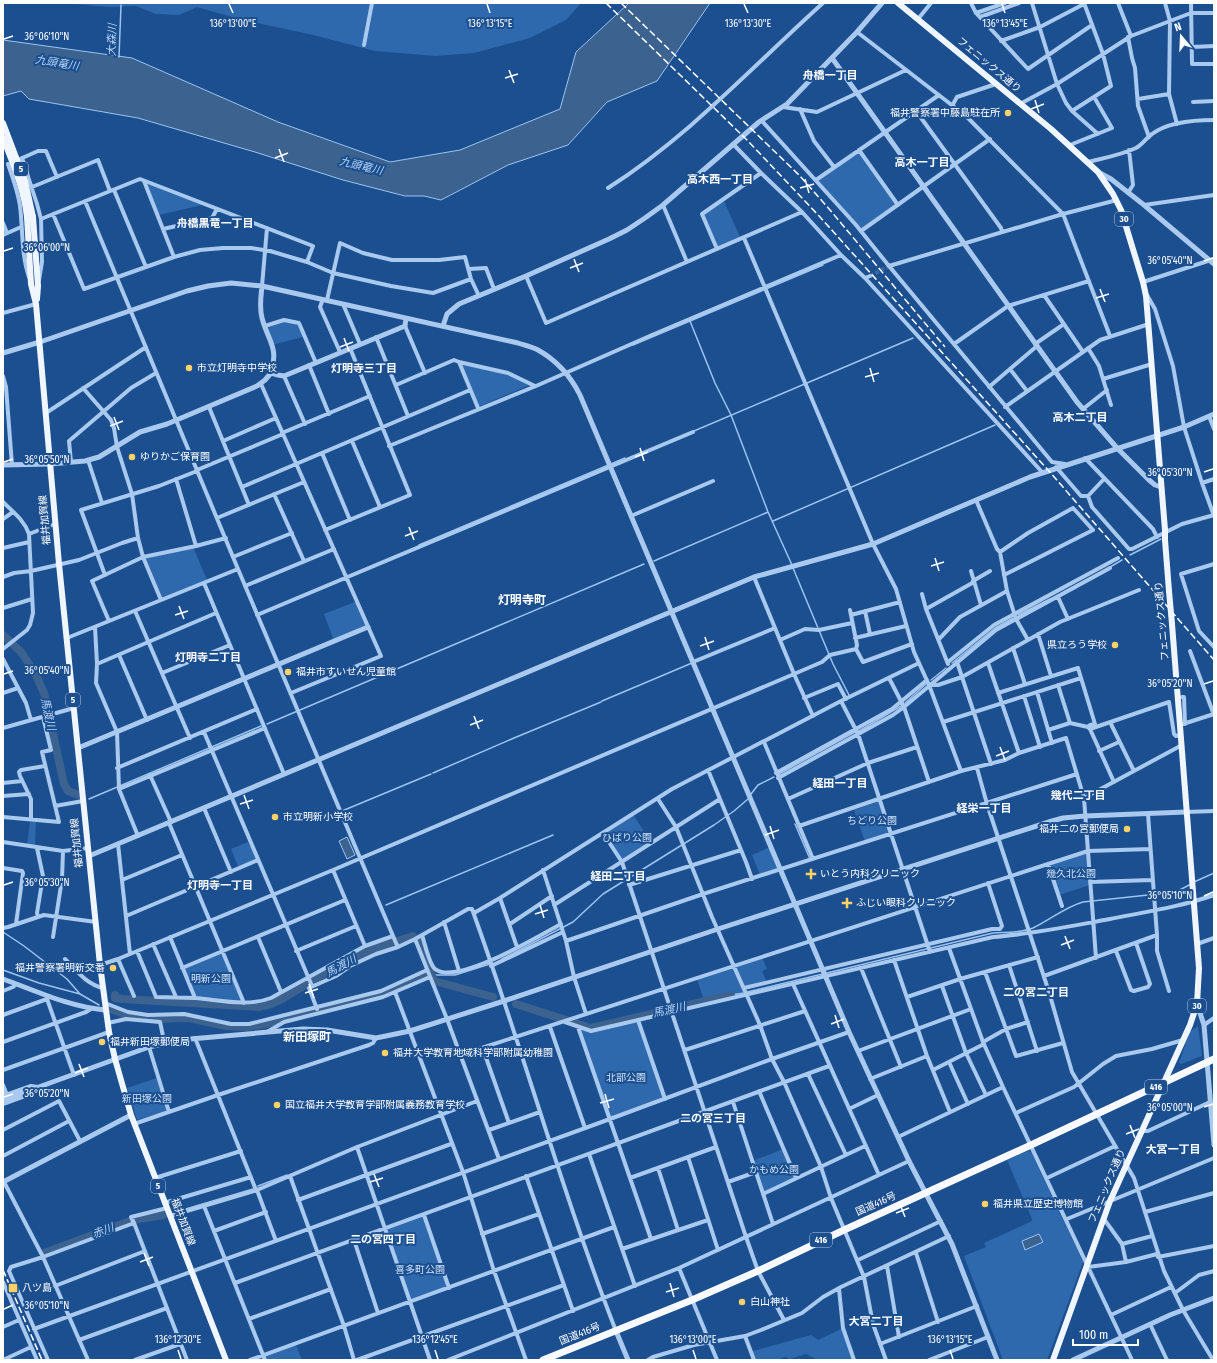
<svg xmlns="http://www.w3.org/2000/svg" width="1217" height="1363" font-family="'Fira Sans Condensed','Noto Sans JP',sans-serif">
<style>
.green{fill:#2e69ad}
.water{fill:#3c6290;stroke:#9cc4f0}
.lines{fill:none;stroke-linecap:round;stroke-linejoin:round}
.stream{stroke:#9cc4f0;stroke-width:1.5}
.river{stroke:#3c6290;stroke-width:8}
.minor-tunnel{stroke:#3d69a0;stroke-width:4;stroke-dasharray:4 2;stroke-linecap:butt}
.minor{stroke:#a9c9ee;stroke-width:4}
.tertiary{stroke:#a9c9ee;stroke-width:5}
.primary{stroke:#f0f6ff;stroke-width:6}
.trunk{stroke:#f8faff;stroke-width:7}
.rail{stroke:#fff;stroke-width:1.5;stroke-dasharray:7 3;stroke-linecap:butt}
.primary-bridge{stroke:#f0f6ff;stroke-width:6}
.ticks{fill:none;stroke:#fff;stroke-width:1.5}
.poi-dot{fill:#ffd166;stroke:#1b4f8f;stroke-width:1.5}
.labels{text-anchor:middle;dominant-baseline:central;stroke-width:4;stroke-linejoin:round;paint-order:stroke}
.shield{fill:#1b4f8f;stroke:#bbcadd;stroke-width:1}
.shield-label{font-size:9px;font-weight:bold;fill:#fff}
.street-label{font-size:10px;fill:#fff;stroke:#1b4f8f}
.poi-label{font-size:10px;fill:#fff;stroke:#1b4f8f;text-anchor:start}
.park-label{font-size:10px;fill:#cfe3fa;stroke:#1b4f8f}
.water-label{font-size:11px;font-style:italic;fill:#b5d3f5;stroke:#1b4f8f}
.neighbourhood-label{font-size:11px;font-weight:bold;fill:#fff;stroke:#1b4f8f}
.quarter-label{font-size:12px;font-weight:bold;fill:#fff;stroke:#1b4f8f}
.ticks-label{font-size:10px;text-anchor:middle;fill:#fff;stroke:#1b4f8f;stroke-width:4;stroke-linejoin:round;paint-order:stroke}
</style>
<rect width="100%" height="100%" fill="#1b4f8f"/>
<path class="green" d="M65 3H581L566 20 530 38 474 53 435 56 375 51 313 35 239 19 197 7 179 15 156 14 136 6 109 7Z
M860 151 898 205 861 231 816 180Z
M145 183 202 205 159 215Z
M724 201 740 237 717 249 702 214Z
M284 322 299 323 303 337 272 345 268 328Z
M460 364 508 373 532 384 478 407Z
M193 547 208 582 161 600 144 559Z
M357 601 368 627 334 641 324 614Z
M880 801 890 833 865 842 854 810Z
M633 814 651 843 622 862 603 833Z
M30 822H36L35 845 27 844Z
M248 842 258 860 239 869 231 849Z
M770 847 779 868 760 875 752 855Z
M1088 852 1090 885 1059 895 1049 864Z
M223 952 244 1003 195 998 182 968Z
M762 957 767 969 762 971 767 983 744 988 746 992 704 1000 697 979Z
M637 1021 664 1098 609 1118 579 1027 591 1032Z
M1198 1026 1202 1056 1181 1064 1179 1063 1190 1031Z
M157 1078 167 1111 137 1120 127 1088Z
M783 1149 796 1178 763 1193 753 1161Z
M1028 1151 1031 1152 1083 1262 1047 1360H1003L964 1256 986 1247 984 1243 1032 1221V1219L1007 1160Z
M423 1215 448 1286 409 1300 385 1229Z
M843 1328 854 1360H818L806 1354 790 1359 785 1357 777 1360H752L749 1352 811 1335 818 1340Z
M296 1345 302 1360H266L264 1357Z"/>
<path class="water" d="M629 3H710L657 81 607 102 568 145 508 165 441 200 424 196H405L343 180 255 152 138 118 29 99 21 91 3 96V40L132 58 278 122 390 162 460 150 560 109 576 52Z
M347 837 355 855 347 859 339 841Z
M1039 1234 1043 1242 1025 1250 1022 1241Z"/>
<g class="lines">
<path class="stream" d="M119 57 121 5
M690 321 715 383 731 415 768 512 792 565
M633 345 823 265
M694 431 913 338
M773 521 995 425
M419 545 625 458
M1130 555 1161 539
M654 561 768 512
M1110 567 1122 560
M793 568 833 664 849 695
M1018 615 1050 599
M952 663 995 628 1013 618
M931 680 946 668
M602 701 692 663
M905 703 926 684
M267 724 644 564
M859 731 901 706
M514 738 601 702
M433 773 514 738
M779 774 855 732
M751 794 758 785 774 777
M89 799 261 726
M342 811 431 774
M795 824 810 859
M1194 882 1214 873
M386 905 553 835
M3 932 24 946 67 979 80 994 99 1005
M502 959 573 922 603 894 714 825 734 811 748 799
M3 970 39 983 80 994
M432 975H455L490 964
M747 992 993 933C1006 932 1021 933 1033 928 1050 920 1065 907 1083 902L1176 892 1191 884
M731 995 744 993
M258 1186 287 1175
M179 1211 253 1189"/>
<path class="river" d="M3 635 21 652 35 673 44 693 64 784 68 791 81 796
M115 995V998L122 999 259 1007 271 1004 282 999 318 977 373 949 413 936 415 939 420 942 434 981 493 997
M516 1004 591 1028 731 995
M111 1009 124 1014 152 1019 189 1018 226 1026 246 1027 267 1024 388 991 431 972
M44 1253 133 1220 163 1215"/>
<path class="minor-tunnel" d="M870 276 889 266"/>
<path class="minor" d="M971 3 976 13 1028 69 1092 25
M1032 3 1057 84 1066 103 1072 111 1098 134
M1118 3 1131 36
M1165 3 1170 21 1169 94 1177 124
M1191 3 1192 64H1214
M976 13 1005 3
M980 17 1019 3
M918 19 931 3
M857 32 966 116 1063 214 1110 336
M1128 37 1132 58 1135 68 1138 106 1149 137
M1001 41 1040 27 1084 4
M364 45 372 3
M1192 47 1214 46
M1138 99 1169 94
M1193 102 1214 101
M1020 104 1057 84 1131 36 1191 13H1214
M952 106 957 97 996 84
M783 107 817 112 906 70
M800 109 814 141 834 167
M916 111 1001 228 1002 232
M1072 111 1111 86 1103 54 1084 3
M762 121 856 225 889 266 1052 462 1065 464
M1070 145 1112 128 1094 97
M859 150 898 205
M22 158 37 204 41 219 42 262 39 280
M20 159 38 151H46L57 177
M1088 162C1104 158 1121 155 1136 148 1143 144 1146 138 1152 134 1168 122 1194 120 1214 120
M8 164C13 178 18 192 20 206 23 230 21 254 29 277
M816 180 939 95
M144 181 174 257
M32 187 98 160 110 191
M608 188C688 137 753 66 823 3
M114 190 146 267
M1128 193 1133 185 1129 150
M85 201 238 569 396 943 398 947 415 939 447 1019 499 1159
M663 205 687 262
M1144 205 1214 195
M802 212 841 255
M53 214 84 289 174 257 200 250 223 248H251L270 251 307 262 333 273 391 286 433 293 471 279
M41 219 140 179 313 246 307 262
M3 223 7 233
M163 229 212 218 217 209
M861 231 990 139
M3 235 21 227
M744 238 873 544 896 589 914 652 929 685 961 771
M717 249 702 214 761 173
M889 266 1063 214 1117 200
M469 269 486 268 494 289
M526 276 546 323 802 212 761 173 733 144
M865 278 1042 472
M1143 282 1214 259
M262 286 267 228
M1044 295 1083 352
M1147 295 1155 309 1173 366 1184 427 1202 483 1214 516
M323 299 320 307 340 352
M327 300 340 243 363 253 392 260H439L465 257 471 279 479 296
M343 304 360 344
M3 313 36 304
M265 326 284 320 299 323 316 363
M405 326 425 373
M376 337 408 416
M954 344 1008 306 1089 281
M1035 344 1064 324
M1088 348 1099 366 1111 405
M459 362 478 408
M309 365 329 414
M1010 369 1027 391
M3 376 6 387 12 465
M284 376 305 424
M1103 379 1152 364
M261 384 381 656 291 693
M396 385 454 360 459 362 508 373 535 386
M989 387 1037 346
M83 388 111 420 114 428 117 447 132 494 138 538 143 557 161 600
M209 407 249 505
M1005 407 1100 340 1149 324
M1083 409 1107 390
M46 413 146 347
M1209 416 1214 429
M282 433 370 396
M223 441 276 418
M352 441 380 507
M389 446 536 386 652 335 841 255 865 278 870 276
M322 453 350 520
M1085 458 1153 529 1157 537
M88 460 102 503
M71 462 69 441 131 388 156 373
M1056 467 1081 496H1088
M197 470 283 434
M176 479 196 546
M1104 479 1088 496 1092 507 1129 549H1132L1182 524 1214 515
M1202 483 1214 479
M242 487 470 390
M274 494 304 561
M976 500 997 549 1000 552
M3 502C13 512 24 520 29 534L33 613 30 625 27 630 3 649
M631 516 713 481
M217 518 304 482
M3 519 13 512
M325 530 410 495 350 348
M29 534 55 524
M3 548 29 542
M233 557 292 533
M1214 564 1181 574 1199 631 1214 647
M971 571 981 605
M105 575 81 510 159 486 197 471
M1004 575 1093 530 1073 508 1028 533 1000 552 1007 591 1016 619 1028 640
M3 577 14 573 31 571 79 560 122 543 138 538
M754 577 794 674 813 716
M973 581 990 571
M204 583 284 774
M245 586 334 549
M922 594 926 609 948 664
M1058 597 1068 619
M3 608 32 599
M926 609 974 582
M850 610 857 645 856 649 863 662 912 644
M135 611 190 738
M865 611 870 634
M257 615 693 432
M851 615 900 602
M109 621 92 581 143 557 196 546 226 538
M95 627 97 664 96 683 117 732 119 789 138 836
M1038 634 1051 676
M67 638 238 569
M855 638 906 626
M939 639 960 617 1007 591
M780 640 805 629 819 630 852 623
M1013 648 1025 684
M1190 651 1214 715
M119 655 147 720
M3 659 26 703 31 720
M693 662 775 628
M948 662 994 625 1118 558
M957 662 991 764
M988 663 1019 753
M97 664 216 613
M162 673 230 645
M889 678 904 707 929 782
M930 685H938L962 677 1060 622 1139 590
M1058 685 1070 723
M1037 692 1052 743
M3 693 18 688
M998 693 1078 668 1095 724 1090 725 1088 727
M1024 696 1040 747
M1182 697H1184L1185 724
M804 698 838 684 846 699
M841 701 858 734 930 952
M943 722 1081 678
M1110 722 1134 771
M1180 725 1214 714
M3 728 74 708
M1090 729 1169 702 1174 734 1176 736 1181 735
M1048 730 1070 723 1088 727 1090 729 1114 782
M204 732 312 986
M764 742 813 859
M1099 751 1119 742
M117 768 257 709
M977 768 987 804 1049 992 1072 1072 1134 1178 1164 1271 1183 1310 1213 1360
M708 770 746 862 752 879
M776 773 892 709 927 680
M150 775 171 822
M778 778 893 715 904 707 996 630 1110 568
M3 783 22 781
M119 789 265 728
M3 796 29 794
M1084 798 1182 745
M658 799 676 827 712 917 760 1025 772 1059 784 1082 821 1167 831 1198 864 1277 873 1324 886 1360
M788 799 868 763 917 747
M55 806 83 801
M204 808 231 872
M1186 812 1214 811
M3 817 59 822 42 752 51 750 43 717
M31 819V799L20 776 19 772 21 770 45 766
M169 823 244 1003
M799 826 961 771 1005 760 1019 753 1066 738 1084 798 1096 958
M603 833 622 862 746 1237 758 1271 784 1320
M3 842 63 851 88 848
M118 844 130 954
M37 848 43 876 37 913 38 917
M1048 864 1062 906
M3 868 22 871 23 873 16 924
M333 870 365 946
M543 870 566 941 574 977 586 1014
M122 880 182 855
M1090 882 1152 880
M629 885 741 850
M500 898 517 947
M554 905 720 799
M474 913 500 898 672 789 841 701 919 663
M126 916 258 860
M444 922 459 971
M510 924 552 896
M3 928 8 927 44 915 96 922
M422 935C425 944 429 964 435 969 456 986 539 936 561 924
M1157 935V951L1169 991
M53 937 62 879 63 851
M170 937 195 998C220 1000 247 1007 271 998L365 946 393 936
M258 937 281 992
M415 939 468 909H472C523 1049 562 1193 616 1331
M566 941 703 894 1077 774
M153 944 176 997
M1197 944 1214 938
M949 948 983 1042 1003 1087 1132 1360
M137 951 156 997 195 998
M296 951 356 926
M1116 951 1131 990 1134 991 1148 987 1150 984 1136 943
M65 959C76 970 86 984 103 988
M118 959 134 996
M894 960 927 1056 950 1112
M100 965 118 959 333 870 794 674 822 662 830 655 856 649
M1009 965 1037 1051
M491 966 563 932
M182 968 345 900
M861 968 901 1067
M985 972 1016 1056 1063 1043
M1044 976 1157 935 1148 814
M793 984 879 1175
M942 986 966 1053 986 1095
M744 988 992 929H1000L1002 926 988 883
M3 991 13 987 16 984
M395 992 463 1172 494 1271 526 1360
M907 997 960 979 1038 957
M47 999 74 1075
M105 1003 128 1012 148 1015 184 1014 231 1024H249L381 991 427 970
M317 1009 309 988 336 976 350 966 376 954 398 947
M3 1015 47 999 49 997
M638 1020 665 1099
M565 1022 591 1031 993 937C1033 934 1071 926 1110 919 1145 912 1180 907 1214 895
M108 1023 126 1019 160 1022 163 1036 160 1044
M1204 1025 1214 1018
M550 1027 585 1128
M578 1027 651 1239
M267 1032 284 1022 383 997 430 977
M195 1038 256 1190
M3 1042 86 1012 91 1009
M983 1042 1006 1029 1028 1022
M149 1047 169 1112
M483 1049 509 1123
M685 1050 805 1011
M858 1051 971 1009
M460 1055 1088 851 1150 849
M949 1062 968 1104
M3 1070 109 1032
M933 1070 984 1044
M808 1074 846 1155
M870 1079 927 1056
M3 1085 7 1095
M759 1091 796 1178
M3 1096 31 1086 38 1087 33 1093 3 1104
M733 1102 773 1224
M849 1109 878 1095
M1016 1113 1074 1087 1103 1064 1116 1056 1152 1049 1183 1040
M134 1124 218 1095 369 1045 373 1043 376 1038
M3 1130 59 1101 80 1141
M489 1130 540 1112
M1142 1131H1148L1210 1102
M898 1137 1003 1087
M357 1147 430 1360
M589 1154 635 1286
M3 1156 69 1121
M688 1157 718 1250
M658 1168 678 1230
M290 1176 344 1326 354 1360
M526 1176 573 1311
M155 1178 241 1151
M630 1178 716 1147
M1047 1178 1115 1146
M4 1182 43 1257 88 1360
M728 1182 756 1172
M257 1190 276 1241
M763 1194 865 1146
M298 1200 451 1144
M164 1203 251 1177
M204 1206 265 1360
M1145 1212 1214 1193
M424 1215 449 1288
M170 1216 257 1190 357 1147 477 1101
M1067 1219 1214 1158
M1104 1219 1122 1244 1126 1262
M134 1223 131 1217 167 1208
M214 1231 266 1212
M482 1234 539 1214
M354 1240 378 1313
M1122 1244 1152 1236
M622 1249 708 1220
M916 1253 938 1322
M1158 1257 1214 1246
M858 1260 941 1221
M887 1266 899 1337
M1088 1267 1126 1262 1157 1254
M679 1268 717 1360
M3 1282 37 1360
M235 1283 829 1066
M55 1286 145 1251
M839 1289 843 1328 854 1360
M1175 1293 1199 1275 1214 1271
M1111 1315 1171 1287
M249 1319 331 1289
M1150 1324 1167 1360
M3 1327 19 1320
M34 1329 610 1119 772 1059 849 1032
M745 1336 754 1360
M79 1340 167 1308
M880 1344 977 1306
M3 1360 31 1347
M48 1360 9 1271 11 1267 43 1257 134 1223 187 1360
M135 1360 180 1344
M250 1360 614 1227
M357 1360 564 1285
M448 1360 679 1268 909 1161
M648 1360 653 1357 694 1345 745 1336 761 1330 802 1313 823 1297 841 1287 949 1236
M929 1360 988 1337"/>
<path class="tertiary" d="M832 58 1077 402 1117 448 1149 480 1155 485 1161 487
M1098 172 1111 179 1144 205 1214 264
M262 286C261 297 259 307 262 318 268 341 279 347 271 373
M443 326 447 314 459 304 526 276 609 239 627 230 645 218 663 205 759 122 787 104 857 32 882 3
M3 353 40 342 187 291 208 286 231 283 262 286 518 343C524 345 532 347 538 350 556 360 571 377 580 395L849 1032 909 1161 952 1244 997 1360
M3 465 50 464 85 461 99 457 140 432 167 424 257 386 265 380 271 373 278 375 284 376 405 326 406 318
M78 748 368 627
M89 856 754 577 873 544 1030 477 1184 427 1214 414
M3 979C36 991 70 1007 105 1010
M1197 1004 1204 1025 1214 1145
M3 1100 149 1047 179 1040 303 1029 327 1030 376 1038 410 1031 504 1001 718 929 1052 821 1063 818 1085 816 1186 812
M3 1182 131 1115
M616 1331 628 1360
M1073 1360 1170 1315 1214 1298"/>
<path class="primary" d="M898 3 1051 129 1098 172 1113 194 1121 210 1143 282 1146 296 1165 530
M27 217 31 284 36 304 59 564 100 965 109 1032 115 1059 131 1115 226 1360
M33 217 38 286 37 299
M1165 540 1169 591
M1053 1360 1110 1201 1190 1025 1197 1004 1199 968 1172 624"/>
<path class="trunk" d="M543 1360 692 1300 758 1271 844 1230 1031 1145 1214 1059"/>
<path class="rail" d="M606 3 747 140 820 217 1048 470 1214 660
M621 3 799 175 830 210 945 347
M3 1270 42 1360"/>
<path class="primary-bridge" d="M3 123 25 181 33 217
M3 138C13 164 24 189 27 217
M1165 530V540
M1169 591 1172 624"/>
</g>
<path class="ticks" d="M229 4 233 13M487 4 490 13M744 4 748 13M1002 4 1005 13M4 39 13 36M509 70 514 83M505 78 518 74M1035 100 1039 113M1031 109 1044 104M279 149 284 162M275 158 288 153M805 179 809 193M800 188 814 184M4 251 13 248M574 259 579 272M1204 261 1213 258M570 268 583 263M1100 289 1105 302M1096 298 1109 294M344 338 349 351M340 347 353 342M870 368 874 382M865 377 879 373M114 417 119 430M110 426 123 421M640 448 644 461M635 457 648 452M4 462 13 459M1204 472 1213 469M409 527 414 540M405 536 418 531M935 558 939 571M931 566 944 562M179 606 184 619M175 615 188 611M705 637 709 650M700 646 714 641M4 674 13 671M1204 684 1213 681M474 716 479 729M470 725 483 720M1000 747 1005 760M996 756 1009 751M244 795 249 809M240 804 253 800M770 826 774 839M765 835 779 830M4 885 13 882M1204 896 1213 892M540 905 544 918M535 914 548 910M1065 936 1070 949M1061 945 1074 940M309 984 314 998M305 993 318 989M835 1015 839 1028M831 1024 844 1019M79 1064 84 1077M75 1073 88 1068M605 1094 609 1108M4 1097 13 1094M600 1103 614 1099M1204 1107 1213 1104M1130 1125 1135 1138M1126 1134 1139 1129M374 1174 379 1187M370 1182 383 1178M900 1204 905 1217M896 1213 909 1208M144 1253 149 1266M140 1262 153 1257M670 1283 674 1297M666 1292 679 1288M4 1309 13 1305M178 1350 181 1359M435 1350 438 1359M693 1350 696 1359M950 1350 953 1359"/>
<g class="poi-dot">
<circle cx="1008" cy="113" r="4"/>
<circle cx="189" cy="368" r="4"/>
<circle cx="132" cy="457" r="4"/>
<circle cx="1115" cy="645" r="4"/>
<circle cx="288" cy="672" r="4"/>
<circle cx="275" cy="817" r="4"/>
<circle cx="1127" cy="829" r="4"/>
<path d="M809 868h4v4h4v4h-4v4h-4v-4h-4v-4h4z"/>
<path d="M845 897h4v4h4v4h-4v4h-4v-4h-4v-4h4z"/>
<circle cx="113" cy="968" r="4"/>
<circle cx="102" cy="1042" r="4"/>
<circle cx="385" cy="1053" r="4"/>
<circle cx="277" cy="1105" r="4"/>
<circle cx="985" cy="1204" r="4"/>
<rect x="8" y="1283" width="10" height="10" rx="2"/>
<circle cx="742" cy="1302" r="4"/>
</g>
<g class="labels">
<g class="shield">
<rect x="14" y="162" width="14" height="14" rx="3"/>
<rect x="1115" y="212" width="18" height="14" rx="3"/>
<rect x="66" y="693" width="14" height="14" rx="3"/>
<rect x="1188" y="999" width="18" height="14" rx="3"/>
<rect x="1145" y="1080" width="22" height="14" rx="3"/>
<rect x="151" y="1179" width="14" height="14" rx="3"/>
<rect x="810" y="1233" width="22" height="14" rx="3"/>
</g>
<g class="shield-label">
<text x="21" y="169">5</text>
<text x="1124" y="219">30</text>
<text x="73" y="700">5</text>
<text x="1197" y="1006">30</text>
<text x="1156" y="1087">416</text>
<text x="158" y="1186">5</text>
<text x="821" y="1240">416</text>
</g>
<g class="street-label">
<text transform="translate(989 65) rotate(40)">フェニックス通り</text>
<text transform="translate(45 520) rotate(-95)">福井加賀線</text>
<text transform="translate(1162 621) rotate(-95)">フェニックス通り</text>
<text transform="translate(77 843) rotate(-96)">福井加賀線</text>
<text transform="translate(1107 1186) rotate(-67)">フェニックス通り</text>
<text transform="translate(876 1204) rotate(-24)">国道416号</text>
<text transform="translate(183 1222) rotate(69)">福井加賀線</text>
<text transform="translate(580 1334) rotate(-22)">国道416号</text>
</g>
<g class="poi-label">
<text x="1000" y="113" text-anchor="end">福井警察署中藤島駐在所</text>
<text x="197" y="368">市立灯明寺中学校</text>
<text x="140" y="457">ゆりかご保育園</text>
<text x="1107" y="645" text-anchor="end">県立ろう学校</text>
<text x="296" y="672">福井市すいせん児童館</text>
<text x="283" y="817">市立明新小学校</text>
<text x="1119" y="829" text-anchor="end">福井二の宮郵便局</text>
<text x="820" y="874">いとう内科クリニック</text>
<text x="856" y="903">ふじい眼科クリニック</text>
<text x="105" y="968" text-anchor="end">福井警察署明新交番</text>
<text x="110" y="1042">福井新田塚郵便局</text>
<text x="393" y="1053">福井大学教育地域科学部附属幼稚園</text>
<text x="285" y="1105">国立福井大学教育学部附属義務教育学校</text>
<text x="993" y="1204">福井県立歴史博物館</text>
<text x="22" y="1288">八ツ島</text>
<text x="750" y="1302">白山神社</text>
</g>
<g class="park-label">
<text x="872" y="821">ちどり公園</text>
<text x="627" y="838">ひばり公園</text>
<text x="1071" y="874">幾久北公園</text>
<text x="211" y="979">明新公園</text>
<text x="626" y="1078">北部公園</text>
<text x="147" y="1099">新田塚公園</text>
<text x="774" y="1170">かもめ公園</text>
<text x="420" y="1270">喜多町公園</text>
</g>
<g class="water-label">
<text transform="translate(112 40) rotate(-88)">大森川</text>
<text transform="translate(57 63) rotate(9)">九頭竜川</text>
<text transform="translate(361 166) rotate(13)">九頭竜川</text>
<text transform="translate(48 714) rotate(77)">馬渡川</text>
<text transform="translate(341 966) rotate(-29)">馬渡川</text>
<text transform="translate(669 1010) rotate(-13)">馬渡川</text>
<text transform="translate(103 1231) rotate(-21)">赤川</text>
</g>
<g class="neighbourhood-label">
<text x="830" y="75">舟橋一丁目</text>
<text x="922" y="162">高木一丁目</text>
<text x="720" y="179">高木西一丁目</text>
<text x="215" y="223">舟橋黒竜一丁目</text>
<text x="364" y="368">灯明寺三丁目</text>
<text x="1080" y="417">高木二丁目</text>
<text x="208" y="657">灯明寺二丁目</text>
<text x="840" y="783">経田一丁目</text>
<text x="1078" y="795">幾代二丁目</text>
<text x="984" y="808">経栄一丁目</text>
<text x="618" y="876">経田二丁目</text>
<text x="220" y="885">灯明寺一丁目</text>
<text x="1036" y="992">二の宮二丁目</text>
<text x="713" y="1118">二の宮三丁目</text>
<text x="1173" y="1149">大宮一丁目</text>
<text x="383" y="1239">二の宮四丁目</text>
<text x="876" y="1321">大宮二丁目</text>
</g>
<g class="quarter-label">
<text x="522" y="600">灯明寺町</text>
<text x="307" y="1037">新田塚町</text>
</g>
</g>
<g class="ticks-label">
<text x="490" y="27">136°13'15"E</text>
<text x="233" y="27">136°13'00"E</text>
<text x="748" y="27">136°13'30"E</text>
<text x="1005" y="27">136°13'45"E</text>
<text x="47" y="40">36°06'10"N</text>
<text x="47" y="251">36°06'00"N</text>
<text x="1170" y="264">36°05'40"N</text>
<text x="47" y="463">36°05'50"N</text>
<text x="1170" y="476">36°05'30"N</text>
<text x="47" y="674">36°05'40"N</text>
<text x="1170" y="687">36°05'20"N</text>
<text x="47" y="886">36°05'30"N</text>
<text x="1170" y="899">36°05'10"N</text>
<text x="47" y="1097">36°05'20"N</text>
<text x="1170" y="1111">36°05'00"N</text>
<text x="47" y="1309">36°05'10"N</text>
<text x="178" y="1343">136°12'30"E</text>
<text x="435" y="1343">136°12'45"E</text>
<text x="693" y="1343">136°13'00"E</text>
<text x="950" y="1343">136°13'15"E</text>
</g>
<rect width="1217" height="1363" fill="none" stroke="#ffffff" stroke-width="8"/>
<g transform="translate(1181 36) rotate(341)" stroke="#1b4f8f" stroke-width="3" paint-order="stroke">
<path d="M0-3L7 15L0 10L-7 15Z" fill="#ffffff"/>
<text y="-6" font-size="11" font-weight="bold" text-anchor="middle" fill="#ffffff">N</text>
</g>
<path d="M1073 1339v6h65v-6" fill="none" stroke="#ffffff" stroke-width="2"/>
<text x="1079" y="1339" font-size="12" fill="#ffffff" stroke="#1b4f8f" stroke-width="3" paint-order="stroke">100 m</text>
</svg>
